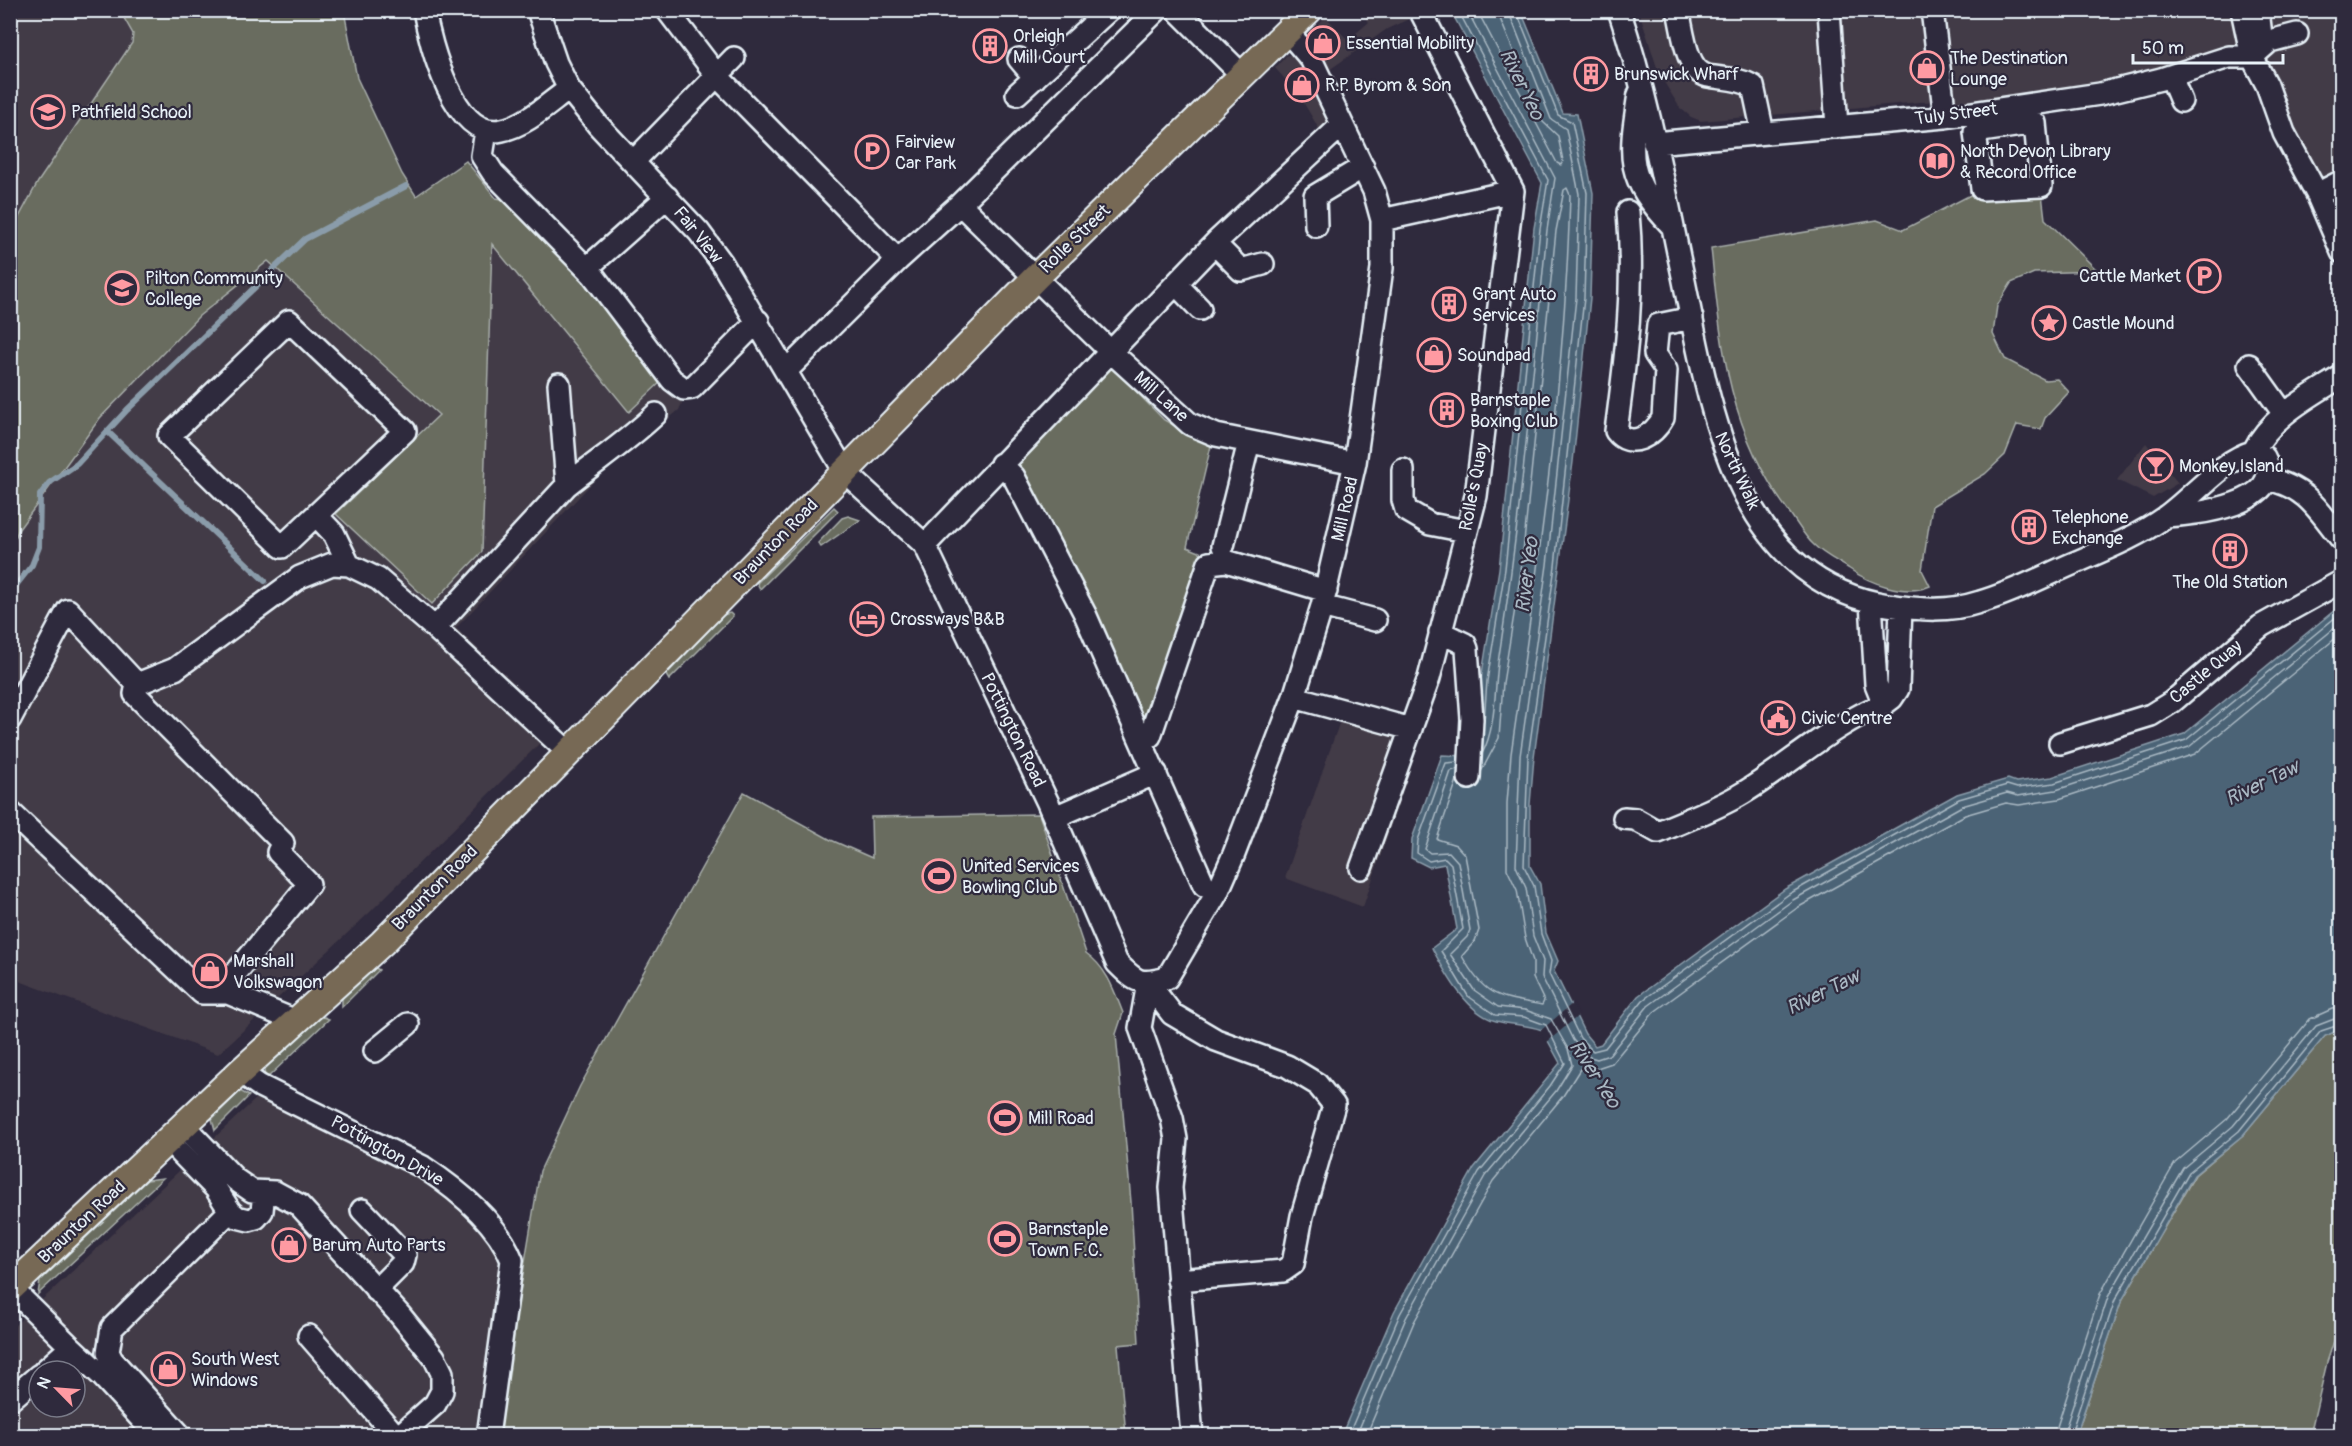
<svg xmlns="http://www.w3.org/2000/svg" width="2352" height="1446" font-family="Pangolin,sans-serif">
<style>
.built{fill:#423a46;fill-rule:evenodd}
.green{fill:#696c5e;stroke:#a8aeab;stroke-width:1.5}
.water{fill:#4c6476;stroke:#8a9caa;stroke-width:1.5}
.pier{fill:#2f2a3d}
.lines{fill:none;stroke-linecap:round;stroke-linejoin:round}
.shore{stroke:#aab9c4;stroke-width:1.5}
.stream{stroke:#8a9caa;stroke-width:6}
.minor-casing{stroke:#e8f1f8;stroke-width:26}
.major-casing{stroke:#e8f1f8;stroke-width:30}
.minor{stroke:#2f2a3d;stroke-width:21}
.major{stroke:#776954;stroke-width:26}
.labels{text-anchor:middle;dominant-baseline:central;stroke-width:4.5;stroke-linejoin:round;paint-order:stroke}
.poi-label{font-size:18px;fill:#e8f1f8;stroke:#2f2a3d;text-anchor:start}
.street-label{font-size:18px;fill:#e8f1f8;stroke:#2f2a3d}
.water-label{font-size:20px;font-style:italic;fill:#aab9c4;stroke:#2f2a3d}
</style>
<rect width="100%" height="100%" fill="#2f2a3d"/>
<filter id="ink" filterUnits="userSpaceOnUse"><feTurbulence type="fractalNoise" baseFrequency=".0167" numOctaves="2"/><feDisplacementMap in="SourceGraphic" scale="12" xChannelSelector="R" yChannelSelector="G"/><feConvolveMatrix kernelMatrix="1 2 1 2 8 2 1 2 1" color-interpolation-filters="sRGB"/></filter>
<g filter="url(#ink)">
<path class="built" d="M10 11H344L357 78 402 174 416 196 466 161 496 198 510 200 682 403 679 410 593 482 456 628 558 725 368 914 218 1054 11 978Z
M1359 11H1407L1411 18 1387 29 1325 73 1306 34 1326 17 1348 40 1369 22Z
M1639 11H2341V183L2306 196 2243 42 2170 74 1968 101 1920 102 1701 121 1691 117 1680 108 1659 74Z
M1287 55H1293L1304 66 1302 68 1309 76 1332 123 1322 134 1299 95 1275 68Z
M2146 443 2178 483 2153 498 2117 480Z
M1340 721 1419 743 1363 907 1285 878Z
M261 1094 428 1184 469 1217 499 1256 498 1280 475 1435 11 1436V1329ZM39 1371H75V1407H39Z"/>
<path class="green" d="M120 11H344L357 78 402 174 416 196 466 161 496 198 510 200 582 270 663 380 629 412 492 244 482 552 432 604 336 514 439 415 268 261 199 316 100 418 19 529 11 547V232L38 182 132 43 133 34Z
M2041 186 2045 219 2098 271 2034 273 2011 283 1997 306 1993 334 2005 359 2045 380 2057 379 2069 392 2045 418 2041 429 2017 425 2005 455 1985 474 1932 506 1922 570 1930 586C1905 597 1869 583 1848 568 1837 561 1823 554 1814 545 1804 536 1797 523 1789 512 1728 431 1721 346 1711 248L1877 220 1903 230 1982 189Z
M1109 364 1164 420 1211 446 1187 547 1202 553 1176 645 1147 732 1014 464Z
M834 507 838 511 760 589 757 583Z
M848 516 860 520 821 547 818 543 842 518Z
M730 613 733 616 669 680 666 675 723 615Z
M744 792 831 840 872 858 871 817 1039 814 1086 953C1107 968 1114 990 1123 1013L1116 1034 1131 1202 1139 1343 1118 1345 1126 1435 496 1436 540 1171 580 1086Z
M374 967 379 970 342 1007V998Z
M324 1017 329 1019 265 1080 264 1069 319 1018Z
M2341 1029V1320L2327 1362 2310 1435 2076 1436 2121 1302 2195 1175 2243 1135 2325 1036Z
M240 1091 249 1096 215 1130 212 1119Z
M163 1178 38 1294 40 1281 147 1180Z"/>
<path class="water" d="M1451 11H1521L1563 113 1577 114 1593 193 1590 298 1573 462 1534 757 1530 804V866L1540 884 1546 933 1558 961 1554 971 1585 1034 1595 1046 1601 1044 1638 996 1785 889 1957 794 2008 779 2016 782 2052 777 2184 734 2341 605V1029L2325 1036 2243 1135 2194 1175 2121 1302 2076 1435 1341 1436 1394 1312 1474 1168 1560 1063 1542 1030C1525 1024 1512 1025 1496 1021 1467 1014 1445 972 1432 948L1457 929 1445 864 1429 867 1411 858 1412 839 1442 755 1466 756 1477 735 1481 680 1499 569 1534 228 1542 183Z"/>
<path class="pier" d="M1573 1003 1579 1015 1546 1043 1539 1032Z"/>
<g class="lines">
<path class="shore" d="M1458 10 1548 180 1540 229 1505 569 1487 681 1484 722
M1467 10 1555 178 1547 230C1533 372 1521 515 1499 656 1494 688 1497 726 1482 754
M1477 10 1557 163 1561 165 1563 161 1558 136 1543 122 1501 21 1499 10
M1508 10 1551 119 1566 129 1579 194 1576 298 1547 565 1520 756 1516 866 1526 888 1533 936 1543 961 1542 977 1573 1040 1587 1056 1597 1059 1609 1055 1648 1006 1793 900 1962 806 2007 793 2018 796 2056 790 2189 747 2342 622
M1516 10 1558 115 1572 122 1587 193 1584 298 1555 566 1528 757 1524 866 1534 886 1541 934 1551 961 1549 974 1580 1038 1593 1051 1605 1048 1643 1000 1789 894 1959 799 2007 785 2017 788 2054 783 2186 740 2342 612
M1457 780 1437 839 1456 845 1465 855 1479 930 1475 941 1462 956C1485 998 1499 997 1542 1005L1544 1001 1533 978V961L1525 938 1517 890 1507 869V803L1511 754C1538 568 1565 383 1570 195L1567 188 1564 190 1556 231 1521 571 1503 683 1499 738 1481 772
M1348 1436 1400 1314 1479 1172 1550 1086 1565 1063 1546 1025 1524 1017 1495 1015 1468 996 1441 951 1463 929 1451 864 1445 858 1429 861 1417 853 1418 840 1446 763 1458 762
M1356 1436 1406 1318 1485 1176 1556 1091 1572 1065 1568 1049 1551 1019 1525 1010 1498 1007 1474 990 1450 954 1467 937 1470 930 1458 862 1449 852 1430 853 1425 849 1451 771 1457 769
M1366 1436 1414 1322 1493 1181 1563 1096 1582 1066 1597 1068 1612 1063 1654 1012 1797 908 1965 815 2006 803 2019 805 2059 799 2195 754 2342 633
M2054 1436 2100 1294 2175 1163 2227 1119 2310 1019 2332 1009 2342 1007
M2063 1436 2108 1297 2183 1168 2233 1126 2316 1026 2342 1016
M2070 1436 2115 1300 2189 1172 2239 1131 2321 1031 2342 1024"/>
<path class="stream" d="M108 432 265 581
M10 593 32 565 39 547 40 495 49 483 77 464 127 410 305 239 406 186"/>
<defs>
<path id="minor" d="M424 10C430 45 455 141 502 130 527 125 549 103 569 89
M538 10 556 63 569 89 598 125 699 232 722 263 845 472 925 545 1048 803 1117 963C1137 983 1140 985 1167 978L1217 893 1234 854 1294 697 1322 606 1355 463 1382 268V220L1374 191 1311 59 1288 32
M667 10 718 77 898 260 960 204 1157 10
M1177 10 1242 75
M1619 10C1646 91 1662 174 1679 257 1707 385 1726 580 1888 605 1920 610 1949 612 1980 602 2012 593 2042 577 2072 564 2104 550 2137 537 2165 517 2192 498 2223 459 2253 452
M1678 10C1683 29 1685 71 1708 76 1724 79 1738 78 1753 86L1763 133
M1829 10 1837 127
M1932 10 1945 117
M2242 10 2252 57 2267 85 2284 133 2317 194 2342 252
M2258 10 2261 36 2259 48
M2252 57 2270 41 2297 34
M1019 59 1035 78
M2171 77 2181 101
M1017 94 1109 10
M1639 94C1629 158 1625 177 1672 226
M2035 123 2041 186 1982 189 1975 132Z
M486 131 482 156 493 173 593 275 672 380 684 389 692 388 758 321
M1654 143 1945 117 2100 94 2161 79 2229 57H2252
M633 162 734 58
M2317 194 2342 181
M960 204 1110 351 1190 424 1216 435 1355 463
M1628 212C1635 286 1626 357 1616 431 1630 450 1653 436 1663 418L1666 370 1655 354 1658 325 1692 318
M1382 220 1513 191
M1316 226 1315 196 1363 167
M1215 244 1241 270 1263 264
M587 268 667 197
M1176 284 1200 309
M289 321 405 431 282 547 169 436Z
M2249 365 2284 414
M787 370 898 260
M2253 452C2271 416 2309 397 2342 376
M1001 464 1014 477 1085 614 1204 885 1217 893
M1403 470V500L1406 510 1430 524 1466 531
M2267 479C2307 487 2318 510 2342 540
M567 485C597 461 629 440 656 414
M317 516 334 534 349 565
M2166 516C2193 515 2289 504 2264 457L2253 452
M925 545 1217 241 1342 125
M1223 546 1249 442
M1871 602 1876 684 1884 704 1892 698 1898 689 1901 607
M1322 606 1375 620
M435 628 567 485 559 384
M1440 632 1465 644 1467 649 1472 719 1469 778
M137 684 175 669 300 577 332 564 349 565 378 579 435 628 569 753
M137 684 135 694 283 843 278 852 309 884 235 974 223 993
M1294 697 1411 729
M10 719 68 610 137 684
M1143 741 1150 736 1209 563 1226 561 1326 591
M2060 743 2151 715 2172 702 2261 626 2342 581
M10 812 202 993H228L296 1021
M1055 817 1156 773
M1624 818 1635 819 1658 832C1686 820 1717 809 1743 793 1791 764 1831 725 1884 704
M1361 868 1429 678 1476 496 1513 191 1420 10
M1148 983 1172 1014 1216 1040 1287 1066 1317 1084 1334 1105 1302 1216 1293 1264 1283 1271 1178 1280
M1148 983 1140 1028 1172 1118 1176 1139 1171 1188 1192 1436
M375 1051 408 1024
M240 1072 260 1086 423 1167C458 1190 497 1222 512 1260L488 1436
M184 1126 236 1180 252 1191 275 1192 299 1205 400 1315 434 1357 442 1373V1391L435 1404 399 1436
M169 1141 216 1189 230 1211 237 1217 249 1220 256 1218 262 1211 264 1192
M362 1210 405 1255 403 1263 376 1290
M11 1288 71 1347 44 1371
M309 1336 396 1436
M71 1347 101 1375 157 1436
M10 1400 39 1375
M181 1436 112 1360 108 1352 112 1328 230 1211"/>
<path id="major" d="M10 1289 240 1072 382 943 1036 277 1309 10"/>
</defs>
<use href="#minor" class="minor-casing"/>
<use href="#major" class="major-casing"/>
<use href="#minor" class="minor"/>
<use href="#major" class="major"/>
</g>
</g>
<defs>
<symbol id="shop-ring" viewBox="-11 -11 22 22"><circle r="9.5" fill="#2f2a3d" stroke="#ff9aa2" stroke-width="1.5"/><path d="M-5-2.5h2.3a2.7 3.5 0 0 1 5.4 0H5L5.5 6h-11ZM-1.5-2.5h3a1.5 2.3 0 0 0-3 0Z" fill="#ff9aa2"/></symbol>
<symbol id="building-ring" viewBox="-11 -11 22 22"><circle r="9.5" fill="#2f2a3d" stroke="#ff9aa2" stroke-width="1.5"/><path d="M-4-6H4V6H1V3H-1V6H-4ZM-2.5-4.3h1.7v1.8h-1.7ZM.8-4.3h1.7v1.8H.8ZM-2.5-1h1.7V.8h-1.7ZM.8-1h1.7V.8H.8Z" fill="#ff9aa2"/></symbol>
<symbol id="school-ring" viewBox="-11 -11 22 22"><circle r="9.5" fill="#2f2a3d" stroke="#ff9aa2" stroke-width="1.5"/><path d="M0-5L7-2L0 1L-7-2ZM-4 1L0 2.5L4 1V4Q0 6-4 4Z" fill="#ff9aa2"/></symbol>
<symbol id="parking-ring" viewBox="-11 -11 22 22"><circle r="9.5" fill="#2f2a3d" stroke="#ff9aa2" stroke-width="1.5"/><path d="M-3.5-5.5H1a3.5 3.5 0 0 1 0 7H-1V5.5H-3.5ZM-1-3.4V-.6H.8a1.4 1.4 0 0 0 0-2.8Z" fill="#ff9aa2"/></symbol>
<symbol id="library-ring" viewBox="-11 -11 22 22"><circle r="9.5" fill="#2f2a3d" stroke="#ff9aa2" stroke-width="1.5"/><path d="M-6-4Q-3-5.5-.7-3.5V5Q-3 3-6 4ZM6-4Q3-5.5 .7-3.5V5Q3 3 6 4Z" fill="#ff9aa2"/></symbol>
<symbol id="sight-ring" viewBox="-11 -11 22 22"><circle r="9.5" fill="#2f2a3d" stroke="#ff9aa2" stroke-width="1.5"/><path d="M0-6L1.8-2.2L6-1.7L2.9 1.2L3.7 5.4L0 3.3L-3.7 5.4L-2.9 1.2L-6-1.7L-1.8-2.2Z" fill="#ff9aa2"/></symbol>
<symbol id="bar-ring" viewBox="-11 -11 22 22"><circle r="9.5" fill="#2f2a3d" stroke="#ff9aa2" stroke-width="1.5"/><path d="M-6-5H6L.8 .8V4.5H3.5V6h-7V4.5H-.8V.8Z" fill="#ff9aa2"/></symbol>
<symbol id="hotel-ring" viewBox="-11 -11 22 22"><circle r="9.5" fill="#2f2a3d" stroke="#ff9aa2" stroke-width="1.5"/><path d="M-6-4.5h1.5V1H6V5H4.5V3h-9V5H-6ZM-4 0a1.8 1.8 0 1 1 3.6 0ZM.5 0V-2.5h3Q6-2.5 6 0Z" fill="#ff9aa2"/></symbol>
<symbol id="civic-ring" viewBox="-11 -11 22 22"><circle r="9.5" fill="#2f2a3d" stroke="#ff9aa2" stroke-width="1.5"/><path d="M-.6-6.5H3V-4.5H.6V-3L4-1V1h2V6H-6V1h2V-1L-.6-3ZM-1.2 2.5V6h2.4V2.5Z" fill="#ff9aa2"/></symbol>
<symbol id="stadium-ring" viewBox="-11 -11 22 22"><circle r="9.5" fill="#2f2a3d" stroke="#ff9aa2" stroke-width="1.5"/><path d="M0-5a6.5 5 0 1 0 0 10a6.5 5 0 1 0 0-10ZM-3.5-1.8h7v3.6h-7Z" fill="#ff9aa2"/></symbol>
</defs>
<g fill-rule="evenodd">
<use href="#shop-ring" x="1304" y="24" width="38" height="38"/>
<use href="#building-ring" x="971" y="27" width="38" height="38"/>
<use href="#shop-ring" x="1908" y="49" width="38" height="38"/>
<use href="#building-ring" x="1572" y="55" width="38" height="38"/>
<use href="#shop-ring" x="1283" y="66" width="38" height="38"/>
<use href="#school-ring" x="29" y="93" width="38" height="38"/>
<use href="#parking-ring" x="853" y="133" width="38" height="38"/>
<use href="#library-ring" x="1918" y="142" width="38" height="38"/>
<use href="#parking-ring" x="2185" y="257" width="38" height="38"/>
<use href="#school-ring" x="103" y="269" width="38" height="38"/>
<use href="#building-ring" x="1430" y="285" width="38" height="38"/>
<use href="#sight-ring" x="2030" y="304" width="38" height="38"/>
<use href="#shop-ring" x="1415" y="336" width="38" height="38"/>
<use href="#building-ring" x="1428" y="391" width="38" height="38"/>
<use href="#bar-ring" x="2137" y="447" width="38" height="38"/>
<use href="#building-ring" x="2010" y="508" width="38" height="38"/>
<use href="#building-ring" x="2211" y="532" width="38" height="38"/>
<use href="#hotel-ring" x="848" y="600" width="38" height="38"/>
<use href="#civic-ring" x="1759" y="699" width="38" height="38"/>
<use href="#stadium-ring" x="920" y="857" width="38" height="38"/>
<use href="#shop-ring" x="191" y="952" width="38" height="38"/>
<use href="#stadium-ring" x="986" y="1099" width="38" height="38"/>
<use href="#stadium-ring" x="986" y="1220" width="38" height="38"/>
<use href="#shop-ring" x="270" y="1226" width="38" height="38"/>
<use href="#shop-ring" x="149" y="1350" width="38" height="38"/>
</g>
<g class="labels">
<g class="poi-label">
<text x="1013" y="36">Orleigh<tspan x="1013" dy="21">Mill Court</tspan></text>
<text x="1346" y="43">Essential Mobility</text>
<text x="1950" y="58">The Destination<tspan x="1950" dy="21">Lounge</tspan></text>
<text x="1614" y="74">Brunswick Wharf</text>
<text x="1325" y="85">R.P. Byrom &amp; Son</text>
<text x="71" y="112">Pathfield School</text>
<text x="895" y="142">Fairview<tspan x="895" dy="21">Car Park</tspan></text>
<text x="1960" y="151">North Devon Library<tspan x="1960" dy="21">&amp; Record Office</tspan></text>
<text x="2181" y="276" text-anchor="end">Cattle Market</text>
<text x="145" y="278">Pilton Community<tspan x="145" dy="21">College</tspan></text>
<text x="1472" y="294">Grant Auto<tspan x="1472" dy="21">Services</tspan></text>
<text x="2072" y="323">Castle Mound</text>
<text x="1457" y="355">Soundpad</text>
<text x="1470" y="400">Barnstaple<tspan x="1470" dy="21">Boxing Club</tspan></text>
<text x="2179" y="466">Monkey Island</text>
<text x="2052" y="517">Telephone<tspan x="2052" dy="21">Exchange</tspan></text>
<text x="2230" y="582" text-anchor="middle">The Old Station</text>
<text x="890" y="619">Crossways B&amp;B</text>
<text x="1801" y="718">Civic Centre</text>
<text x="962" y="866">United Services<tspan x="962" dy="21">Bowling Club</tspan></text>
<text x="233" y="961">Marshall<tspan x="233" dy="21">Volkswagon</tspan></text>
<text x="1028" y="1118">Mill Road</text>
<text x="1028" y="1229">Barnstaple<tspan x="1028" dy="21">Town F.C.</tspan></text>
<text x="312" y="1245">Barum Auto Parts</text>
<text x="191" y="1359">South West<tspan x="191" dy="21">Windows</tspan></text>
</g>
<g class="street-label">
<text transform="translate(1956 114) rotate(-7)">Tuly Street</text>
<text transform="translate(698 235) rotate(51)">Fair View</text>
<text transform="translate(1075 239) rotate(-44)">Rolle Street</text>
<text transform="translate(1161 397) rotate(42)">Mill Lane</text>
<text transform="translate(1737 471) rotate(65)">North Walk</text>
<text transform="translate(1474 487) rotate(-79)">Rolle's Quay</text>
<text transform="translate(1345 509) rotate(-77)">Mill Road</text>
<text transform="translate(776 542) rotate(-46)">Braunton Road</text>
<text transform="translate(2206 672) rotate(-40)">Castle Quay</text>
<text transform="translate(1013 730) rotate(64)">Pottington Road</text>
<text transform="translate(435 888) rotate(-45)">Braunton Road</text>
<text transform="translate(387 1151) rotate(29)">Pottington Drive</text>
<text transform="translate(82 1222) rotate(-43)">Braunton Road</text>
</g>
<g class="water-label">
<text transform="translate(1522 84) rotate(64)">River Yeo</text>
<text transform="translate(1527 575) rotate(-83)">River Yeo</text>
<text transform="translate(2262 783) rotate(-26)">River Taw</text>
<text transform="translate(1823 992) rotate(-26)">River Taw</text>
<text transform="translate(1595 1074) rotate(57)">River Yeo</text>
</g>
</g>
<rect width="2352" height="1446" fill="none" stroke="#2f2a3d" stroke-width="36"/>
<rect x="18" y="18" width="2316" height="1410" fill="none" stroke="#e8f1f8" stroke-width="2" filter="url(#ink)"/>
<g transform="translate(57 1389) rotate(295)"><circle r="28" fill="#2f2a3d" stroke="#797a88" stroke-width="1.5"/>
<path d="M0-4.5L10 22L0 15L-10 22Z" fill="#ff9aa2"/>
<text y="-9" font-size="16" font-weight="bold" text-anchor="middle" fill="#e8f1f8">N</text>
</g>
<path d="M2133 54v9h150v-9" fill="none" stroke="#e8f1f8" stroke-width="3"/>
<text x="2142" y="54" font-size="18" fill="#e8f1f8" stroke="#2f2a3d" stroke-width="4.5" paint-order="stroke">50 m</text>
</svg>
